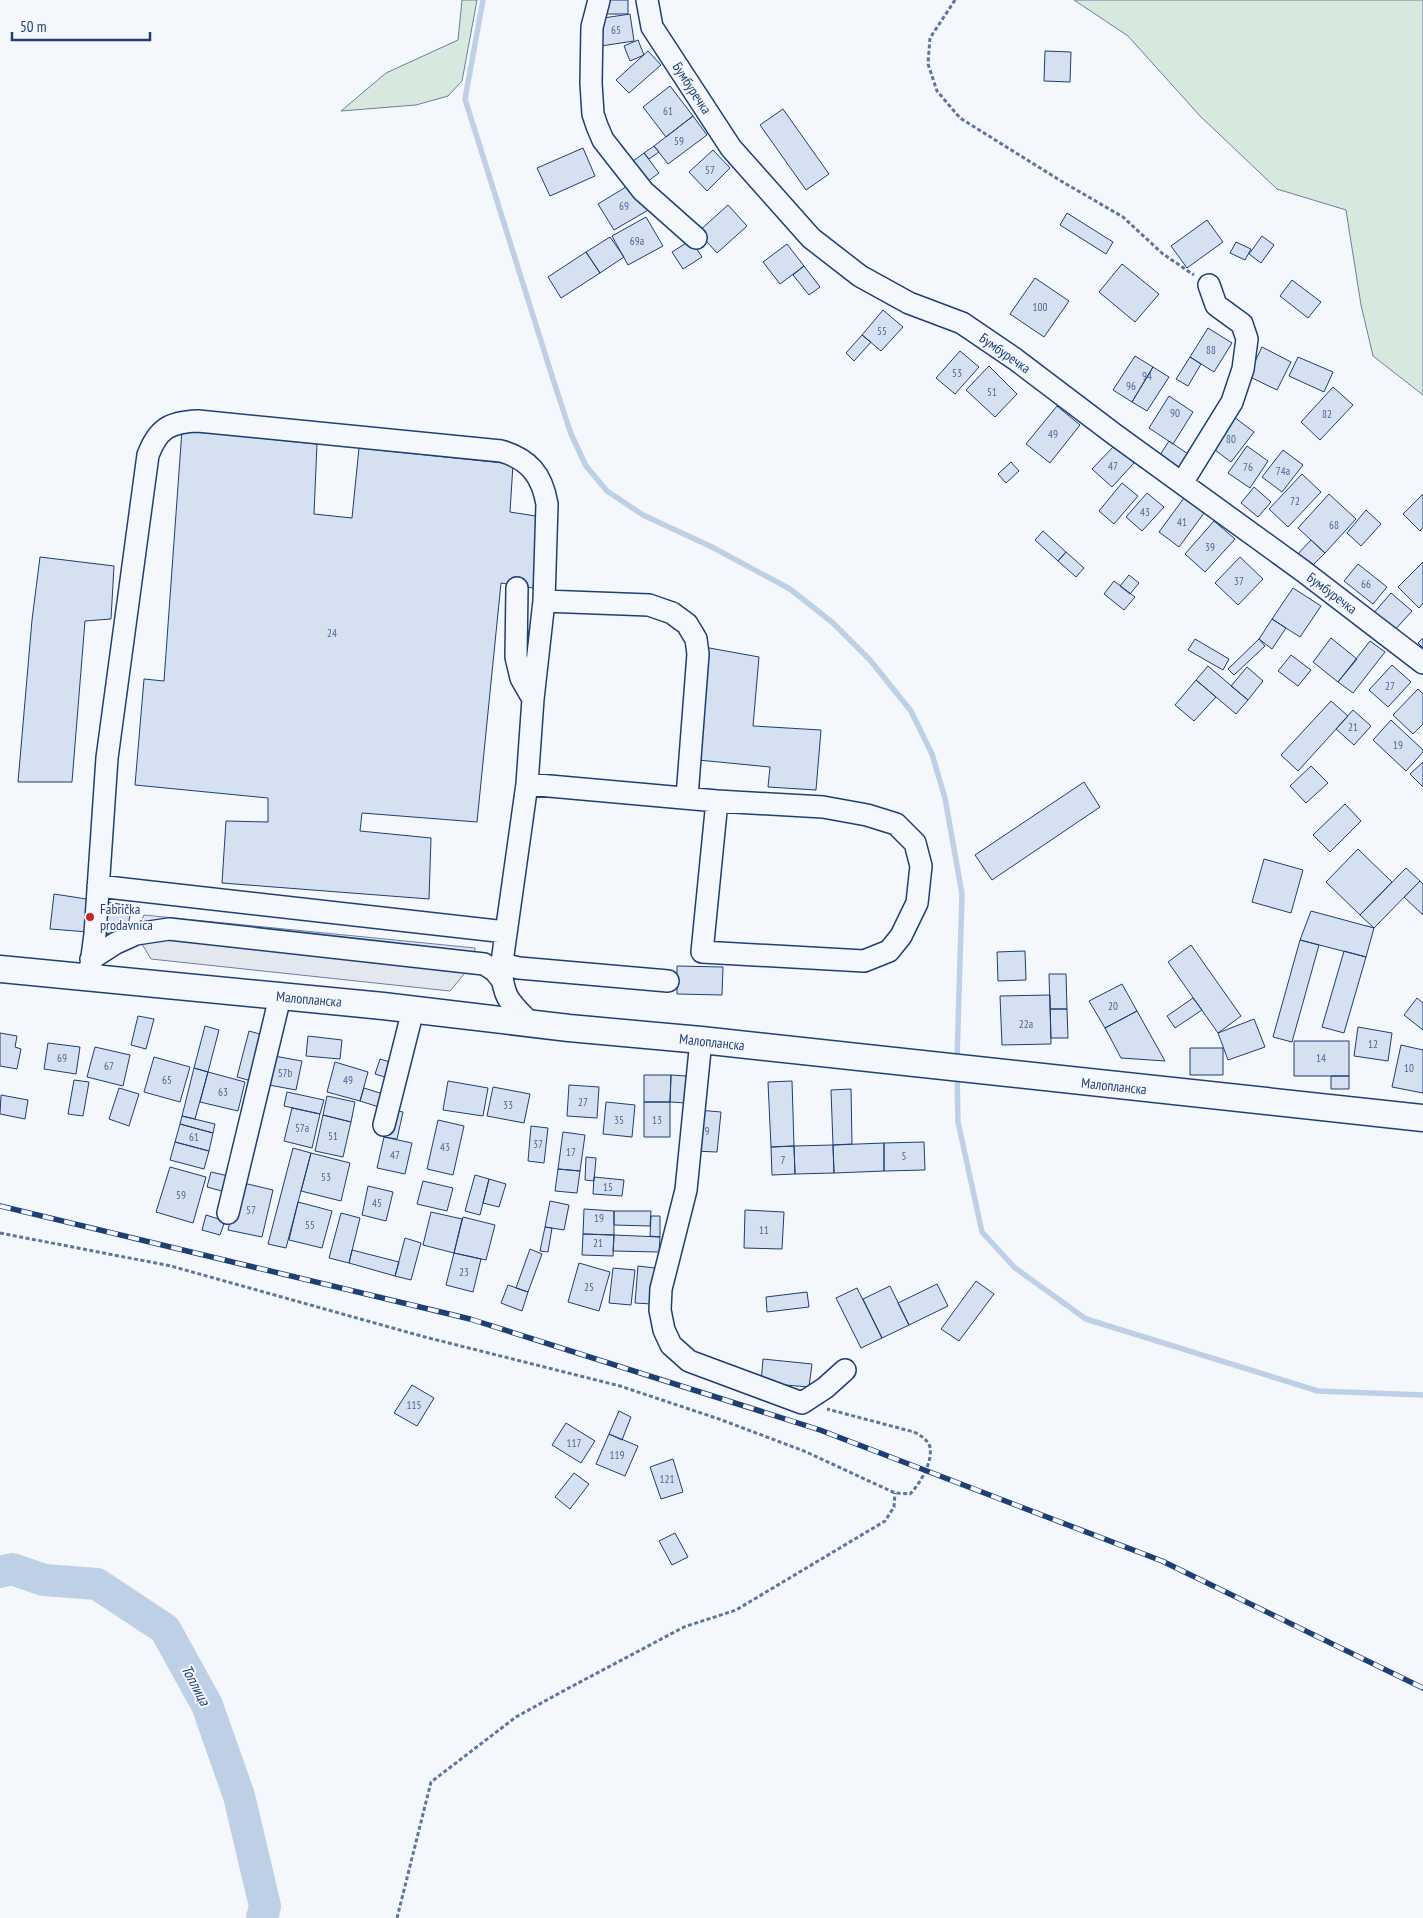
<svg xmlns="http://www.w3.org/2000/svg" width="1423" height="1918" font-family="'PT Sans Narrow',sans-serif">
<style>
.green{fill:#d7e8df;stroke:#687fa3}
.parking{fill:#e3e8f0;stroke:#687fa3}
.lines{fill:none;stroke-linecap:round;stroke-linejoin:round}
.stream{stroke:#bed0e5;stroke-width:5.5}
.river{stroke:#bed0e5;stroke-width:32}
.building{fill:#d5e0f0;stroke:#1d3f73}
.minor-casing{stroke:#1d3f73;stroke-width:24}
.major-casing{stroke:#1d3f73;stroke-width:29}
.path{stroke:#5e769c;stroke-width:3;stroke-dasharray:4 2.5;stroke-linecap:butt}
.minor{stroke:#f4f7fb;stroke-width:21}
.major{stroke:#f4f7fb;stroke-width:26}
.rail-casing{stroke:#1d3f73;stroke-width:5.5}
.rail{stroke:#f4f7fb;stroke-width:4;stroke-dasharray:11;stroke-linecap:butt}
.poi-dot{fill:#c62828;stroke:#f4f7fb;stroke-width:2}
.labels{text-anchor:middle;dominant-baseline:central;stroke-width:4;stroke-linejoin:round;paint-order:stroke}
.number-label{font-size:11px;fill:#4b6792}
.street-label{font-size:14px;fill:#1d3f73;stroke:#f4f7fb}
.poi-label{font-size:14px;fill:#1d3f73;stroke:#f4f7fb;text-anchor:start}
.water-label{font-size:15px;font-style:italic;fill:#1d3f73;stroke:#f4f7fb}
</style>
<rect width="100%" height="100%" fill="#f4f7fb"/>
<path class="green" d="M462 0H477L462 81 448 96 416 105 341 111 386 73 458 40Z
M1074 0H1423V395L1373 356 1361 305 1346 210 1277 189 1200 116 1128 36Z"/>
<path class="parking" d="M144 915 475 948 474 962 450 991 151 959 136 934Z"/>
<g class="lines">
<path class="stream" d="M483 0 465 99 552 376 571 434 586 466 607 491 643 515 712 547 790 589 833 623 870 660 911 711 932 754 945 798 962 894 957 1060
M957 1074 958 1122 982 1232 1015 1268 1086 1319 1318 1391 1423 1395"/>
<path class="river" d="M0 1572 12 1569 44 1580 97 1584 165 1629 207 1705 239 1796 265 1906 262 1918"/>
</g>
<path class="building" d="M603 0H628V14H603Z
M630 14 634 41 601 46 597 19Z
M638 40 644 55 630 61 624 46Z
M648 51 661 65 629 93 616 80Z
M1045 51 1071 52 1070 82 1044 81Z
M670 86 693 116 666 137 643 107Z
M783 109 829 174 806 190 760 125Z
M693 116 707 135 668 164 654 146Z
M654 146 659 152 649 159 644 153Z
M583 148 595 176 550 196 537 168Z
M713 150 730 168 707 191 689 172Z
M644 153 659 173 643 185 628 165Z
M634 182 650 209 614 230 598 204Z
M728 205 747 226 717 253 698 232Z
M1067 213 1113 242 1106 254 1060 225Z
M646 217 663 246 628 265 612 236Z
M1207 220 1223 242 1187 268 1171 246Z
M1262 236 1274 245 1261 263 1249 254Z
M610 237 624 257 600 273 586 252Z
M691 240 702 257 683 269 672 252Z
M1236 242 1251 249 1245 260 1230 253Z
M787 244 804 266 780 284 763 262Z
M586 252 600 273 561 298 548 277Z
M1122 264 1159 294 1135 322 1099 292Z
M804 266 820 287 809 295 793 275Z
M1035 278 1069 301 1044 337 1010 314Z
M1292 280 1321 302 1308 318 1280 296Z
M883 310 903 327 881 351 862 335Z
M1208 328 1232 343 1214 372 1190 357Z
M862 335 871 342 854 361 846 353Z
M1262 347 1291 362 1277 390 1248 376Z
M960 351 979 367 955 394 936 378Z
M1135 356 1153 367 1132 402 1113 390Z
M1190 357 1201 364 1188 386 1176 379Z
M1298 357 1333 372 1324 392 1289 376Z
M989 366 1017 394 995 417 966 390Z
M1153 367 1169 377 1147 411 1132 402Z
M1333 387 1353 405 1320 440 1301 422Z
M1169 396 1193 412 1173 444 1149 428Z
M1057 406 1080 425 1050 463 1026 444Z
M1234 417 1254 432 1231 462 1211 447Z
M182 430 317 444 314 514 352 518 359 448 513 464 510 512 542 517 533 588 501 583 477 822 362 813 360 831 431 838 429 899 222 883 226 821 268 822V798L135 785 144 679 164 681Z
M1169 441 1191 456 1182 469 1160 455Z
M1115 445 1134 463 1112 487 1092 469Z
M1247 446 1268 461 1250 488 1228 473Z
M1283 450 1303 465 1282 492 1262 477Z
M1011 462 1019 471 1006 483 998 474Z
M1302 474 1321 492 1288 527 1269 509Z
M1122 483 1138 496 1114 524 1099 511Z
M1254 487 1271 502 1258 517 1241 503Z
M1147 493 1164 507 1142 531 1126 517Z
M1329 494 1356 519 1325 553 1298 528Z
M1423 494V527L1420 531 1403 514Z
M1184 498 1204 513 1179 547 1159 532Z
M1366 510 1381 524 1361 546 1347 533Z
M1214 521 1235 539 1205 572 1185 554Z
M1043 531 1066 552 1058 561 1035 540Z
M1311 540 1325 553 1310 568 1296 556Z
M1066 552 1084 568 1076 577 1058 561Z
M40 557 114 566 111 619 85 621 72 782H18L32 620Z
M1240 557 1263 579 1238 605 1215 583Z
M1423 562V603L1419 608 1398 587Z
M1358 564 1387 587 1373 604 1344 581Z
M1129 575 1139 583 1130 594 1120 586Z
M1114 581 1135 597 1124 610 1104 594Z
M1293 588 1321 606 1300 637 1272 619Z
M1391 593 1412 611 1393 632 1372 615Z
M1272 619 1286 628 1272 649 1259 639Z
M1331 638 1357 659 1338 682 1313 662Z
M1423 638V648L1418 643Z
M1195 639 1229 659 1223 670 1188 650Z
M1259 639 1265 646 1234 675 1228 669Z
M1370 641 1385 652 1353 693 1338 682Z
M704 647 759 657 753 726 821 730 816 790 768 787 770 767 698 760Z
M1291 655 1311 670 1298 686 1278 671Z
M1392 665 1411 682 1388 707 1369 690Z
M1208 666 1248 700 1236 714 1196 680Z
M1247 667 1263 681 1248 700 1231 686Z
M1196 680 1216 697 1194 721 1175 705Z
M1418 689 1423 694V724L1413 734 1393 715Z
M1331 701 1348 716 1298 771 1281 755Z
M1353 710 1371 726 1354 745 1336 729Z
M1391 720 1423 750V752L1406 771 1373 740Z
M1423 762V787L1410 774Z
M1311 766 1328 783 1306 803 1290 786Z
M1084 782 1100 807 992 880 975 855Z
M1345 804 1361 821 1330 852 1313 835Z
M1358 849 1392 882 1360 915 1326 882Z
M1264 859 1303 870 1291 913 1252 902Z
M1406 868 1420 881 1374 928 1360 915Z
M1420 881 1423 884V915L1404 897Z
M54 894 132 906 126 935 50 929Z
M1311 911 1374 928 1366 957 1300 940Z
M1300 940 1319 945 1292 1042 1273 1037Z
M1191 945 1241 1016 1218 1033 1168 962Z
M1025 951 1026 980 998 981 997 952Z
M1344 951 1366 957 1344 1033 1322 1027Z
M677 966 723 967 722 995 677 994Z
M1049 974H1066L1067 1009H1050Z
M1122 984 1137 1011 1105 1028 1089 1001Z
M1050 995 1051 1044 1002 1045 1000 996Z
M1193 998 1202 1010 1175 1028 1167 1016Z
M1417 998 1423 1003V1030L1404 1015Z
M1050 1009H1067L1068 1038H1051Z
M1137 1011 1165 1061 1121 1058 1105 1028Z
M138 1016 154 1019 146 1049 131 1045Z
M1254 1019 1265 1047 1228 1060 1218 1033Z
M205 1026 219 1030 208 1072 194 1068Z
M1358 1027 1392 1033 1388 1061 1354 1056Z
M249 1031 267 1036 255 1082 237 1077Z
M0 1033 17 1036 15 1047 21 1049 17 1069 0 1066Z
M308 1036 342 1040 340 1059 306 1056Z
M1294 1041H1349V1076H1294Z
M48 1043 80 1047 76 1074 44 1069Z
M1401 1045 1423 1050V1093L1392 1087Z
M95 1047 130 1055 123 1086 87 1077Z
M1190 1048H1223V1075H1190Z
M274 1056 302 1061 296 1090 269 1085Z
M154 1057 190 1067 180 1102 144 1092Z
M380 1059 393 1063 388 1078 375 1074Z
M335 1062 368 1072 360 1101 327 1092Z
M194 1068 208 1072 195 1119 182 1116Z
M208 1072 245 1082 238 1111 200 1102Z
M644 1075H671L670 1102H644Z
M671 1075 686 1076V1103L670 1102Z
M1331 1076H1349V1089H1331Z
M74 1080 89 1082 83 1116 68 1114Z
M448 1081 488 1088 483 1116 443 1110Z
M792 1081 794 1146 771 1147 768 1082Z
M569 1085 599 1087 597 1118 567 1116Z
M493 1087 530 1094 524 1123 487 1116Z
M119 1088 139 1094 129 1126 109 1119Z
M364 1088 383 1094 379 1107 360 1101Z
M851 1089 852 1144 833 1145 831 1090Z
M287 1092 324 1100 320 1114 284 1106Z
M1 1095 28 1100 25 1119 0 1114Z
M327 1096 355 1102 351 1122 323 1115Z
M606 1102 635 1105 632 1137 603 1134Z
M644 1102H670V1137H644Z
M292 1108 320 1114 312 1148 284 1141Z
M390 1109 403 1112 397 1139 384 1137Z
M698 1110 721 1112 717 1152 694 1151Z
M323 1115 351 1122 343 1157 315 1151Z
M182 1116 215 1124 213 1133 180 1124Z
M438 1120 464 1126 453 1175 427 1169Z
M180 1124 213 1133 209 1151 175 1142Z
M531 1126 548 1128 544 1163 528 1161Z
M563 1132 585 1135 580 1171 558 1169Z
M384 1137 412 1143 405 1174 377 1168Z
M175 1142 209 1151 204 1169 170 1160Z
M924 1142 925 1170 884 1171V1143Z
M884 1143V1171L834 1173 833 1145Z
M833 1145 834 1173 795 1174 794 1146Z
M794 1146 795 1174 772 1175 771 1147Z
M293 1148 311 1153 286 1248 268 1244Z
M311 1153 350 1163 341 1201 301 1191Z
M586 1157 596 1158 594 1181 585 1180Z
M170 1167 206 1177 193 1223 156 1212Z
M558 1169 580 1171 577 1193 555 1191Z
M211 1172 233 1177 229 1193 207 1187Z
M475 1175 489 1179 480 1215 465 1211Z
M594 1177 624 1180 622 1196 593 1194Z
M489 1179 506 1184 499 1207 483 1203Z
M423 1181 453 1188 447 1211 417 1204Z
M239 1182 273 1190 262 1237 228 1230Z
M368 1186 393 1192 386 1221 362 1215Z
M550 1201 569 1205 564 1230 545 1227Z
M298 1202 332 1211 322 1248 289 1240Z
M584 1209 614 1211V1235L583 1234Z
M745 1210 784 1212 782 1249 744 1248Z
M614 1211H651L650 1226 614 1225Z
M431 1212 462 1219 454 1253 423 1245Z
M341 1213 360 1218 349 1263 329 1258Z
M206 1215 225 1221 220 1235 202 1230Z
M651 1216H660V1237L650 1236Z
M463 1217 495 1225 486 1260 454 1253Z
M545 1227 552 1228 548 1252 540 1251Z
M583 1234 614 1235 613 1256 582 1255Z
M614 1235 660 1237 659 1252 613 1251Z
M405 1238 421 1243 411 1280 395 1276Z
M530 1249 542 1254 528 1292 516 1288Z
M352 1250 399 1262 395 1276 349 1263Z
M454 1253 481 1259 473 1292 446 1285Z
M579 1263 610 1272 599 1311 568 1302Z
M638 1266 655 1268 652 1304 635 1303Z
M613 1268 635 1270 631 1305 609 1303Z
M976 1281 994 1294 959 1341 941 1329Z
M937 1284 948 1306 909 1325 898 1303Z
M508 1285 528 1292 522 1311 501 1303Z
M890 1286 909 1325 882 1338 863 1299Z
M857 1288 882 1338 861 1348 836 1298Z
M807 1292 809 1307 767 1312 766 1297Z
M763 1359 812 1364 809 1387 761 1383Z
M412 1385 434 1398 417 1426 394 1413Z
M619 1411 631 1417 622 1440 609 1434Z
M566 1423 595 1441 581 1463 552 1445Z
M609 1434 638 1446 625 1476 596 1464Z
M673 1459 683 1492 661 1499 650 1467Z
M574 1473 589 1484 570 1509 555 1497Z
M675 1533 688 1557 672 1565 659 1541Z"/>
<g class="lines">
<defs>
<path id="minor" d="M599 0 592 27 591 83 593 114 597 126 603 140 643 191 696 238
M647 0 652 27 731 148 811 238 860 276 909 303 962 323 1015 359 1114 434 1303 571 1423 663
M1182 483 1232 402 1243 369 1247 339 1242 324 1216 305 1209 285
M517 588 516 657 521 678 533 699
M544 601 649 605 672 613 687 624 696 639 698 654 687 797
M527 784 717 801 823 807 867 815 896 824 915 843 921 866 917 903 901 936 889 951 864 961 702 952 717 801
M98 886 506 932
M91 959 116 943 136 934 169 929 484 964 495 971 502 980
M501 964 519 968 668 981
M89 979 95 934 107 758 148 455C158 429 169 422 198 421L501 451C529 459 542 475 547 504L544 601 533 699 527 784 501 969C504 1000 510 1002 531 1024
M701 1040 686 1190 661 1289 660 1310 664 1330 671 1345 689 1361 802 1403 825 1388 845 1370
M384 1125 413 1010
M228 1213 280 997"/>
<path id="major" d="M0 969 383 1006 569 1028 701 1040 1423 1118"/>
</defs>
<use href="#minor" class="minor-casing"/>
<use href="#major" class="major-casing"/>
<path class="path" d="M955 0 930 38 928 64 937 91 960 118 1061 181 1123 217 1163 254 1194 275
M0 1233 171 1266 425 1337 620 1386 719 1419 804 1451 895 1493 910 1494C920 1484 935 1459 929 1444 925 1438 920 1435 914 1432L827 1409
M397 1918 431 1782 516 1717 565 1690 684 1627 736 1610 885 1521 894 1507 895 1493"/>
<use href="#minor" class="minor"/>
<use href="#major" class="major"/>
<defs>
<path id="rail" d="M0 1206 470 1319 820 1430 1162 1561 1423 1688"/>
</defs>
<use href="#rail" class="rail-casing"/>
<use href="#rail" class="rail"/>
</g>
<circle class="poi-dot" cx="90" cy="917" r="5"/>
<g class="labels">
<g class="number-label">
<text x="616" y="30">65</text>
<text x="668" y="111">61</text>
<text x="679" y="141">59</text>
<text x="710" y="170">57</text>
<text x="624" y="206">69</text>
<text x="637" y="241">69a</text>
<text x="1040" y="307">100</text>
<text x="882" y="331">55</text>
<text x="1211" y="350">88</text>
<text x="957" y="373">53</text>
<text x="1147" y="376">94</text>
<text x="1131" y="386">96</text>
<text x="992" y="392">51</text>
<text x="1175" y="413">90</text>
<text x="1327" y="414">82</text>
<text x="1053" y="434">49</text>
<text x="1231" y="439">80</text>
<text x="1113" y="466">47</text>
<text x="1248" y="467">76</text>
<text x="1283" y="471">74a</text>
<text x="1295" y="501">72</text>
<text x="1145" y="512">43</text>
<text x="1182" y="522">41</text>
<text x="1334" y="525">68</text>
<text x="1210" y="547">39</text>
<text x="1239" y="581">37</text>
<text x="1366" y="584">66</text>
<text x="332" y="633">24</text>
<text x="1390" y="686">27</text>
<text x="1353" y="727">21</text>
<text x="1398" y="745">19</text>
<text x="1113" y="1006">20</text>
<text x="1026" y="1024">22a</text>
<text x="1373" y="1044">12</text>
<text x="62" y="1058">69</text>
<text x="1321" y="1058">14</text>
<text x="109" y="1066">67</text>
<text x="1409" y="1068">10</text>
<text x="285" y="1073">57b</text>
<text x="167" y="1080">65</text>
<text x="348" y="1080">49</text>
<text x="223" y="1092">63</text>
<text x="583" y="1102">27</text>
<text x="508" y="1105">33</text>
<text x="619" y="1120">35</text>
<text x="657" y="1120">13</text>
<text x="302" y="1128">57a</text>
<text x="707" y="1131">9</text>
<text x="333" y="1136">51</text>
<text x="194" y="1137">61</text>
<text x="538" y="1144">37</text>
<text x="445" y="1147">43</text>
<text x="571" y="1152">17</text>
<text x="395" y="1155">47</text>
<text x="904" y="1156">5</text>
<text x="783" y="1160">7</text>
<text x="326" y="1177">53</text>
<text x="608" y="1187">15</text>
<text x="181" y="1195">59</text>
<text x="377" y="1203">45</text>
<text x="251" y="1210">57</text>
<text x="599" y="1218">19</text>
<text x="310" y="1225">55</text>
<text x="764" y="1230">11</text>
<text x="598" y="1243">21</text>
<text x="464" y="1272">23</text>
<text x="589" y="1287">25</text>
<text x="414" y="1405">115</text>
<text x="574" y="1443">117</text>
<text x="617" y="1455">119</text>
<text x="667" y="1479">121</text>
</g>
<g class="street-label">
<text transform="translate(692 88) rotate(57)">Бумбуречка</text>
<text transform="translate(1005 353) rotate(35)">Бумбуречка</text>
<text transform="translate(1332 593) rotate(37)">Бумбуречка</text>
<text transform="translate(309 999) rotate(5)">Малопланска</text>
<text transform="translate(712 1042) rotate(6)">Малопланска</text>
<text transform="translate(1114 1086) rotate(6)">Малопланска</text>
</g>
<g class="poi-label">
<text x="100" y="909">Fabrička<tspan x="100" dy="16">prodavnica</tspan></text>
</g>
<g class="water-label">
<text transform="translate(196 1685) rotate(62)">Топлица</text>
</g>
</g>
<path d="M12 32v8h138v-8" fill="none" stroke="#1d3f73" stroke-width="2.5"/>
<text x="20" y="32" font-size="15" fill="#1d3f73" stroke="#f4f7fb" stroke-width="4" paint-order="stroke">50 m</text>
</svg>
